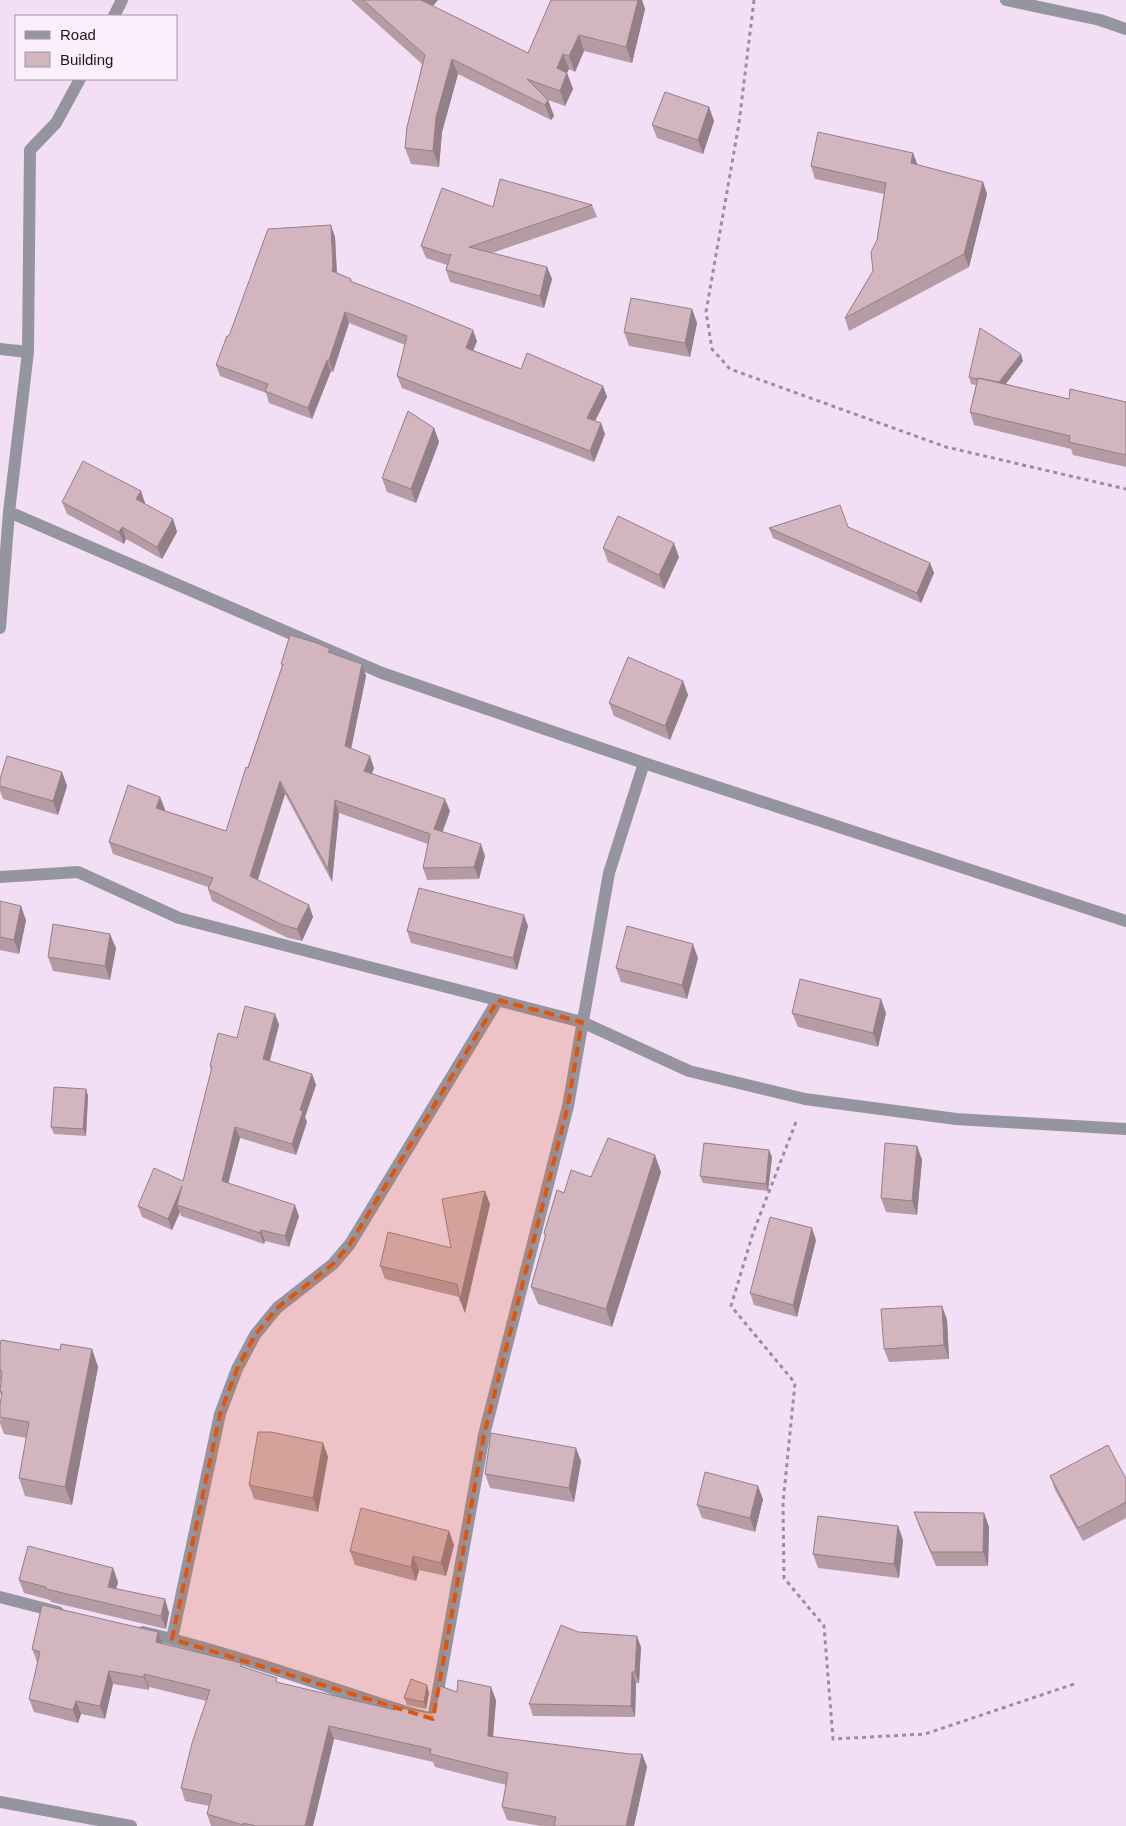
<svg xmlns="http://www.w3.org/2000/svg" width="1126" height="1826" font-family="Arial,sans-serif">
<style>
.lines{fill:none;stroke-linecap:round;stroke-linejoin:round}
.path{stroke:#9b8d9d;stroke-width:3;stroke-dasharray:4 4;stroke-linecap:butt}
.street{stroke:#9595a0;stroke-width:12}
.wall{fill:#b59ca4}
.shaded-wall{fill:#947f86}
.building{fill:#d3b5bf;stroke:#947f86}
.marked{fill:#de560d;fill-opacity:0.2;stroke:#de560d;stroke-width:4;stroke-dasharray:10 6;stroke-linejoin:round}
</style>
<rect width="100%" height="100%" fill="#f3dff5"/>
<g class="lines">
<path class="path" d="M754 0 739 123 706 312 712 349 730 369 946 447 1126 489
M796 1122 753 1233 731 1306 795 1383 783 1503 784 1578 824 1626 833 1739 925 1734 1077 1683"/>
<path class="street" d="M1006 0 1100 20 1126 29
M114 16 122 0
M0 349 28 352
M9 512 382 673 644 763 1126 921
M0 628 9 512 28 352 30 150 56 123 80 79
M0 877 78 872 179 918 582 1022 689 1071 805 1099 956 1119 1126 1129
M0 1597 58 1612
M143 1632C208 1647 271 1668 335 1689 368 1699 399 1711 433 1719L484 1435 568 1106 609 873 644 763
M172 1639 220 1414 237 1369 255 1335 277 1308 333 1264 350 1244 498 1000
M0 1802 131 1826"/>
</g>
<path class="wall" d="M351 0H438L432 6 528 53 551 0H642L645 9 632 63 584 51 575 72 569 69 567 73 573 89 565 106 548 100 554 116 551 120 458 74 442 132 439 167 411 164 405 148 422 64Z
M709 107 714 121 703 154 657 138 652 125Z
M913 153 917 165 983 182 987 194 969 267 849 331 845 318 873 271 884 194 815 179 811 166Z
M592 205 597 217 492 253 547 267 552 279 544 308 450 282 446 270 447 265 426 258 421 246 493 207Z
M335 237 337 273 351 279 352 282 477 341 473 350 521 369 603 386 607 397 595 421 605 434 594 462 402 388 397 376 405 345 349 323 333 372 331 371 312 419 269 403 266 393 220 376 216 365Z
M692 309 697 323 690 357 629 346 624 332Z
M1023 361 1006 384 1069 399 1126 402V467L1073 455 1071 449 974 425 970 412 976 385 971 384 969 377Z
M434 428 439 442 416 503 387 492 382 478Z
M141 491 145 504 173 519 177 532 162 559 126 539 124 544 67 514 62 502Z
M848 527 930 563 934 573 921 603 773 538 769 528Z
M603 548 679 557 664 589 608 562Z
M331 653 362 664 366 676 351 749 374 768 372 773 450 811 442 832 485 856 479 879 427 880 423 868 428 844 339 813 332 882 285 794 257 880 309 905 313 917 302 941 288 938 212 901 208 889V887L113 854 109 842 165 809 164 810 226 831 282 666 281 664Z
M683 681 688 695 670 740 614 716 609 703Z
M62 772 67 786 58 815 3 799 0 791V779Z
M0 901 26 920 19 954 0 950Z
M528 926 517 970 411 943 407 931Z
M116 948 110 980 53 971 48 957Z
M698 958 687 999 621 982 616 968Z
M792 1013H886L878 1047 798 1027Z
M275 1014 279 1025 270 1061 312 1074 316 1085 305 1117 307 1122 296 1155 240 1138 228 1183 299 1216 289 1247 265 1241 264 1244 181 1216 180 1212 172 1230 142 1217 138 1206 183 1181 211 1071 210 1066 237 1038Z
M86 1089 88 1096 86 1136 54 1134 51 1127Z
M917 1146 922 1160 917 1215 886 1212 881 1198Z
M772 1157 768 1191 703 1183 700 1176Z
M661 1172 612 1327 538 1304 531 1287 545 1237 544 1233 564 1193 591 1177Z
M490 1204 465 1313 459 1297 385 1279 380 1266 451 1248Z
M816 1240 797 1317 754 1305 750 1293Z
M942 1306 947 1320 949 1359 889 1362 884 1349Z
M0 1347 60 1350 92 1349 98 1367 72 1505 25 1496 19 1478 26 1438 4 1434 0 1423 2 1397 0 1393 1 1382 0 1380Z
M323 1443 328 1457 318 1512 254 1499 249 1485Z
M581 1461 574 1502 490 1488 485 1474Z
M1050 1476 1126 1479V1518L1083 1541 1055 1490Z
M763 1499 755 1532 702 1518 697 1505Z
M914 1512 984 1513 989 1527 988 1566H936L919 1526Z
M898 1526 903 1540 899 1578 818 1568 813 1554Z
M449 1531 454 1545 446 1576 419 1570 416 1581 355 1565 350 1551Z
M113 1568 118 1582 116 1589 165 1599 169 1613 166 1629 51 1602 50 1600 24 1593 19 1580Z
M578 1632 641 1647 639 1683H636L635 1717 533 1716 529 1704Z
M162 1643 242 1666 279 1683 395 1710 431 1713 457 1692 496 1700 493 1737 630 1754H642L647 1767 634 1826H541L507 1820 502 1807 506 1785 435 1767 433 1762 334 1739 313 1826H211L207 1814 209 1806 185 1801 181 1788 206 1701 149 1687V1690L113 1684 105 1719 81 1714 78 1723 34 1712 29 1699 38 1663 37 1662 32 1649Z
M429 1693 426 1709 407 1705 404 1698Z"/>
<path class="shaded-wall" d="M419 0H438L425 15Z
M638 0H642L645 9 632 63 626 47Z
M579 35 584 51 575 72 569 56Z
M563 54 569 69 567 73 573 89 565 106 560 91 557 68Z
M452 59 458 74 442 132 439 167 433 151 436 117Z
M548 100 554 116 551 120 545 105Z
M709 107 714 121 703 154 698 140Z
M913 153 918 166 911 163Z
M983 182 987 194 969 267 964 254Z
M331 225 335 237 337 277 332 271Z
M547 267 552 279 544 308 540 296Z
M692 309 697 323 690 357 685 343Z
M345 312 349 323 333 372 329 360Z
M473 330 477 341 470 359 466 348Z
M1021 354 1023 361 1000 391 998 384Z
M327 360 331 371 312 419 308 408Z
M603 386 607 397 591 429 587 418Z
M601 423 605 434 594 462 590 451Z
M434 428 439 442 416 503 411 489Z
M141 491 145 503 141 511 136 499Z
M173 519 177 532 162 559 157 547Z
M122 527 126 539 124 544 119 532Z
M674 543 679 557 664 589 659 575Z
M930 563 934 573 921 603 917 593Z
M362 664 366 676 349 759 345 746Z
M683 681 688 695 670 740 665 726Z
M370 756 374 768 368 783 364 771Z
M62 772 67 786 58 815 53 801Z
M280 781 285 794 255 889 250 876Z
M160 797 165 809 161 820 156 808Z
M445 799 450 811 439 842 434 829Z
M335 800 339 813 332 882 328 869Z
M481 844 485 856 479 879 474 867Z
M309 905 313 917 302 941 297 929Z
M21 906 26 920 19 954 14 940Z
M524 915 528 926 517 970 513 958Z
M110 934 116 948 110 980 105 966Z
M693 944 698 958 687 999 682 985Z
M881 999 886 1013 878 1047 873 1033Z
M275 1014 279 1025 267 1070 263 1059Z
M312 1074 316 1085 305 1117 307 1122 296 1155 292 1144 300 1110Z
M86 1089 88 1096 86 1136 83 1129Z
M235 1127 240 1138 226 1192 222 1181Z
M917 1146 922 1160 917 1215 912 1201Z
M769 1150 772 1157 768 1191 766 1184Z
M655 1155 661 1172 612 1327 606 1309Z
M182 1186 177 1205 180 1212 172 1230 168 1219Z
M485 1191 490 1204 465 1313 460 1300Z
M295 1205 299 1216 289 1247 285 1236Z
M812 1228 816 1240 797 1317 793 1305Z
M261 1230 265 1241 264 1244 260 1233Z
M942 1306 947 1320 949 1359 944 1345Z
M92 1349 98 1367 72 1505 65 1487Z
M323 1443 328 1457 318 1512 313 1498Z
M576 1448 581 1461 574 1502 569 1488Z
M758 1486 763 1499 755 1532 750 1518Z
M984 1513 989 1527 988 1566 983 1552Z
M898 1526 903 1540 899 1578 894 1564Z
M449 1531 454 1545 446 1576 441 1563Z
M413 1556 419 1570 416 1581 411 1567Z
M113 1568 118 1582 113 1600 108 1587Z
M165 1599 169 1613 166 1629 161 1616Z
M158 1632 163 1645 156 1642Z
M637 1636 641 1647 639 1683 635 1672Z
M109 1671 113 1684 105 1719 100 1706Z
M632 1672 636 1683 635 1717 631 1706Z
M144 1674 149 1687V1690L144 1677Z
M427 1685 429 1693 426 1709 424 1702Z
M491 1687 496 1700 492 1749 488 1736Z
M76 1701 81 1714 78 1723 73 1710Z
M329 1726 334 1739 313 1826H305Z
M642 1754 647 1767 634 1826H626Z"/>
<path class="building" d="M363 0H421L528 53 551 0H638L626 47 579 35 569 56 563 54 557 68 567 73 560 91 527 79 548 100 545 105 452 59 436 117 433 151 405 148 407 127 425 55Z
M665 92 709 107 698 140 652 125Z
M818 132 913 153 911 163 983 182 964 254 845 318 873 271 871 252 877 240 886 183 811 166Z
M500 179 592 205 469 247 547 267 540 296 446 270 451 254 448 255 421 246 442 188 493 207Z
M331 225 333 266 332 271 351 279 350 281 410 304 473 330 466 348 521 369 527 353 603 386 587 418 601 423 590 451 397 376 407 336 345 312 329 360H327L308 408 265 391 268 384 216 365 227 336H229L268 229Z
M631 298 692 309 685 343 624 332Z
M980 328 1021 354 999 382 978 378 977 379 969 377Z
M978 378 1069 399 1070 389 1126 402V455L1069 442 1070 436 970 412Z
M408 411 434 428 411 489 382 478Z
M83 461 141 491 136 499 173 519 157 547 122 527 119 532 62 502Z
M840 505 848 527 930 563 917 593 769 528Z
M618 516 674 543 659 575 603 548Z
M290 635 317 643 330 649 328 652 362 664 345 746 370 756 364 771 445 799 434 829 481 844 474 867 423 868 430 834 335 800 328 869 280 781 250 876 309 905 297 929 283 925 208 889 213 878 109 842 128 785 160 797 156 808 226 831 246 767 248 768 283 664H281Z
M628 657 683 681 665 726 609 703Z
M7 756 62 772 53 801 0 786V779Z
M419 888 524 915 513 958 407 931Z
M0 901 21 906 14 940 0 937Z
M53 924 110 934 105 966 48 957Z
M627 926 693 944 682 985 616 968Z
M800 979 881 999 873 1033 792 1013Z
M245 1006 275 1014 263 1059 312 1074 300 1110 303 1111 292 1144 235 1127 222 1181 295 1205 285 1236 261 1230 260 1233 177 1205 182 1186 168 1219 138 1206 154 1168 183 1181 212 1067 210 1066 218 1033 237 1038Z
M54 1087 86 1089 83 1129 51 1127Z
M608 1138 655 1155 606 1309 531 1287 546 1234 544 1233 557 1190 564 1193 571 1170 591 1177Z
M704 1143 769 1150 766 1184 700 1176Z
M885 1143 917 1146 912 1201 881 1198Z
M485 1191 460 1300 457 1284 380 1266 388 1232 451 1248 442 1199Z
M770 1217 812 1228 793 1305 750 1293Z
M942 1306 944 1345 884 1349 881 1309Z
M1 1340 60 1350 61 1344 92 1349 65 1487 19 1478 29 1422 0 1417V1405L2 1392 0 1391 2 1371 0 1370V1347Z
M258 1432H271L323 1443 313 1498 249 1485Z
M491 1433 576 1448 569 1488 485 1474Z
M1108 1445 1126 1479V1502L1078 1528 1050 1476Z
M705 1472 758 1486 750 1518 697 1505Z
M361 1508 449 1531 441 1563 413 1556 411 1567 350 1551Z
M914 1512 984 1513 983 1552H931Z
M818 1516 898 1526 894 1564 813 1554Z
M28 1546 113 1568 108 1587 165 1599 161 1616 46 1589V1587L19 1580Z
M42 1605 158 1632 156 1642 241 1663 240 1666 277 1678 276 1682 395 1710 396 1707 431 1713 436 1707 440 1686 457 1692 458 1680 491 1687 488 1736 630 1754H642L626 1826H554L556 1817 502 1807 508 1773 430 1754 431 1749 329 1726 305 1826H256L243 1823V1825L207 1814 212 1795 181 1788 192 1743 210 1690 144 1674V1677L109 1671 100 1706 76 1701 73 1710 29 1699 40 1652 32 1649Z
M561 1625 578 1632 637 1636 635 1672H632L631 1706 529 1704Z
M411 1679 427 1685 424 1702 404 1698Z"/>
<path class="marked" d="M498 1000 582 1022 568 1106 484 1435 433 1719 172 1639 220 1414 237 1369 255 1335 277 1308 333 1264 350 1244Z"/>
<rect x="15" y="15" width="162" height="65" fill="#fbeffc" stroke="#a298a3"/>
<rect x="25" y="31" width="25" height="8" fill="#9595a0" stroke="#a298a3"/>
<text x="60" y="40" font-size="15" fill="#1d161e">Road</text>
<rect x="25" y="52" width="25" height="15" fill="#d3b5bf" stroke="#a298a3"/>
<text x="60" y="65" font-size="15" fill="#1d161e">Building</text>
</svg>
